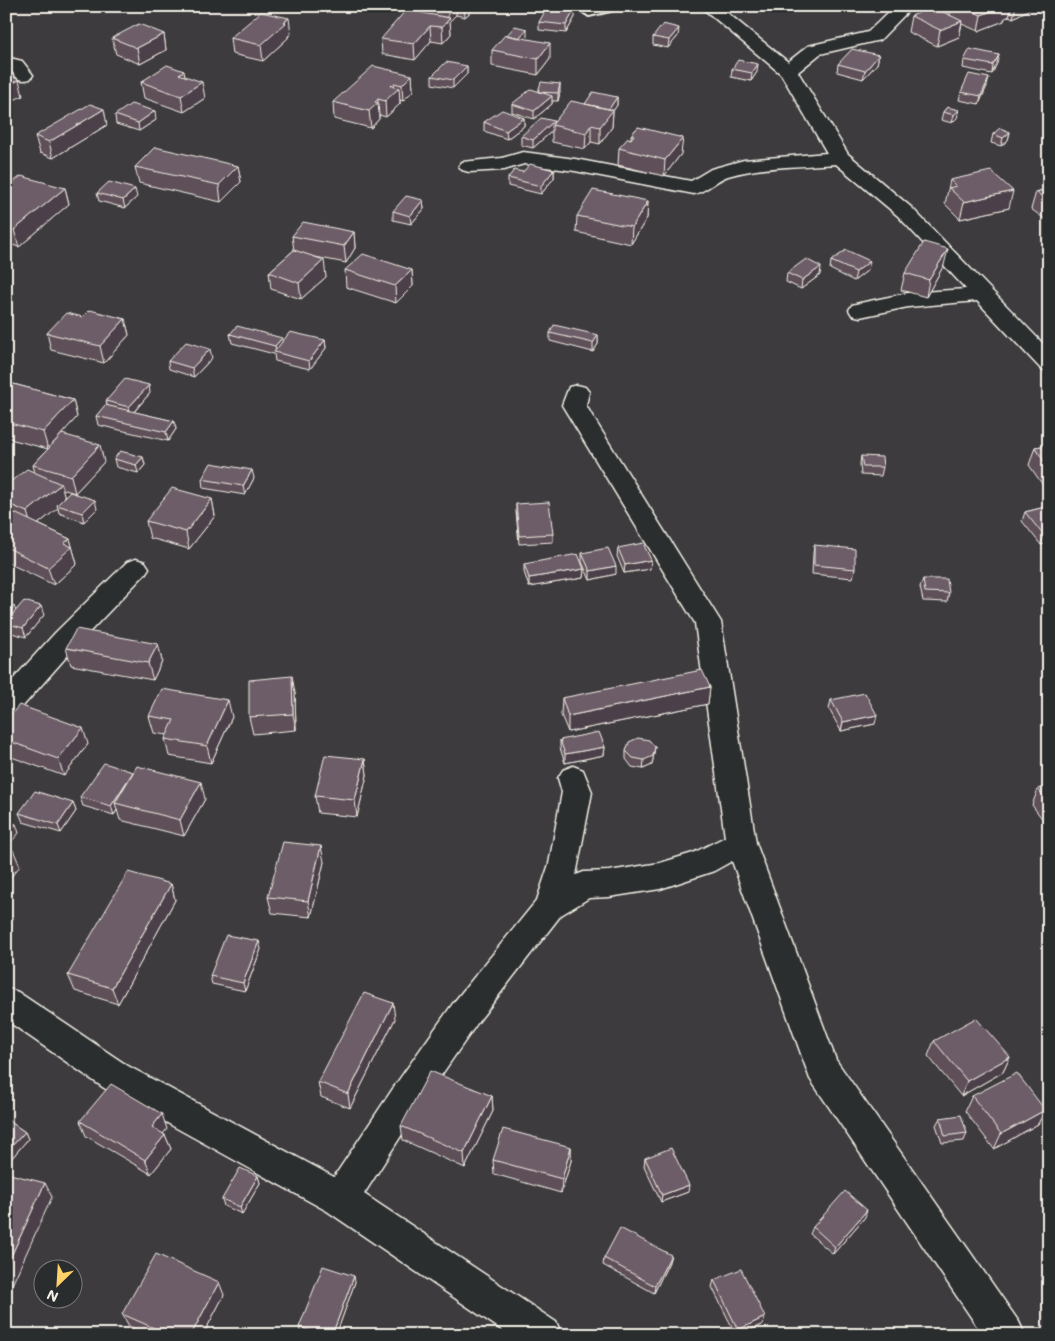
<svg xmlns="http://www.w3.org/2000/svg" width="1055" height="1341" font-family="Mali,sans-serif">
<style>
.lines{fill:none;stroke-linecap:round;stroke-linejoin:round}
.lane-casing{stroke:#f4f1e8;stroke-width:4}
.street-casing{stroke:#f4f1e8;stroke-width:3}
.lane{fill:#2a2d2e;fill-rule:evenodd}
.street{fill:#2a2d2e;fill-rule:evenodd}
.wall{fill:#5e5059;stroke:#f4f1e8}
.shaded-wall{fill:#4c4148;stroke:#f4f1e8}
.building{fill:#6d5d67;stroke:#f4f1e8}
</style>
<rect width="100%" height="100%" fill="#3e3b3f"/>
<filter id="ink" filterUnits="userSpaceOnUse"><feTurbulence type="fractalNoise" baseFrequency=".02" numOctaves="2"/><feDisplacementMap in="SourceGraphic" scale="10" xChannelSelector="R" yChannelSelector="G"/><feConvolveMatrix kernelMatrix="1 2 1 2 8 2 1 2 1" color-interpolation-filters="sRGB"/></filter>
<g filter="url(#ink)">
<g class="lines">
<defs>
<path id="lane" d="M598 6H621L619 9 589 16 583 12 585 9Z"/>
<path id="street" d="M700 6H719L788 62 808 46 868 32 895 6H913L880 40 820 54 798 72 848 154 912 208 1049 350V371L1041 369 977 301 908 307 860 317 852 315 849 310 852 305 860 303 908 293 966 289 898 216 836 164C800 167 762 166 728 176 716 180 707 191 694 194L575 171 524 164 504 170 469 172 462 170 459 166 462 162 502 158 523 152 575 159 691 181 711 169 744 160 827 153 781 74Z
M6 57 22 61 33 75 30 79C14 83 18 73 6 68Z
M577 385 585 387 589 392 586 405 591 414 721 622 756 843 836 1060 1019 1322 1025 1335H983L810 1079 732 861 714 871 660 889 609 897 589 898 561 915 478 1022 420 1106 364 1194 556 1322 562 1335H509L327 1211 104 1088 6 1020V988L18 992 128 1066 334 1177 396 1084 454 1002 537 900 549 864 562 792 558 778 563 770 573 766 583 770 592 792 576 875 584 872 609 871 660 863 693 853 725 837 695 623 562 405 569 387Z
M136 559 145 562 149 568 145 574 75 647 16 714 6 717V687L55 633 127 562Z"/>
</defs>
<use href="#lane" class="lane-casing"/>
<use href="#street" class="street-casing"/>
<use href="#lane" class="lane"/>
<use href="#street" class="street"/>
</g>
<path class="wall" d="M87 6H103L99 9Z
M419 6H477L465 17 456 15 450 21 451 34 443 43 431 41 415 60 382 54 381 39 419 13Z
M821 6H836L833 11 820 9Z
M952 6H1035L1013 18 1009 16 1004 19V21L978 31 962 24 959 37 937 46 908 32 911 16 950 15Z
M575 17 566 33 539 30V22Z
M164 34 166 50 140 64 116 54 112 38Z
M291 34 288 36V38L263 61 232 54 230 38Z
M678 36 668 48 653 45V37Z
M527 37 525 39 550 59 538 75 492 66V50Z
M879 55 877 64 863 79 837 72 838 64Z
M999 55 997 63 992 74 963 68 964 60Z
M467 66V74L453 88 432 84V76Z
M732 69 757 72 751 81 731 77Z
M412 75 413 91 403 101 400 100V104L386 117 379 115V119L371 128 334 119 333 102Z
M185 76 205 98 184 112 144 98 141 82Z
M987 86 979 104 959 100 961 92Z
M538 92H560L558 101H552V104L534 119 512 112V104Z
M617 97V105L613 111 612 127 600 144 591 142 585 149 552 142V131L533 148 521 145V136L554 123 585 104Z
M947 107 957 118 952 123 941 120 943 112Z
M115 115 156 120 139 131 116 124Z
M524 118V126L507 139 484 131V122Z
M107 125 53 158 40 153 35 136Z
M638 127 681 154 664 176 618 165 619 148 631 138V135Z
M1010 132 1008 140 1001 146 991 143 993 134Z
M238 166 241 182 221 202 139 183 135 167Z
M554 170V178L541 194 508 186V178L523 172Z
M950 180 1009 208 960 219 945 204Z
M6 188H65L69 204 19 247 6 243Z
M1049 188V222L1031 209 1036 192Z
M97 193 137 197 125 208 99 201Z
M423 200 424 209 411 224 393 220V211Z
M648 201 647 218 631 244 576 232 577 216Z
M354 232 355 248 346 263 315 257 326 277 301 299 271 289 269 272 294 250 292 236Z
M831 261 868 270 854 281 830 269Z
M944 265 926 297 901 290 905 273Z
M345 270H412L413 286 396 303 346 287Z
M787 273 820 275 801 289 786 282Z
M83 317 125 319 129 335 104 363 51 350 47 333Z
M550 333 598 335V344L593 352 550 341Z
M230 334 282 341 325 340 326 348 310 369 275 361 274 354 232 343Z
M212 358 194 377 169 369 168 361Z
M6 382 73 400 77 417 57 439 104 462 75 493 62 489 65 497 97 509 84 522 59 513 58 508 38 524 70 539 77 564 54 585 6 562V485L35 473 33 465 48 449 6 438Z
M150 393 134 412 174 421 176 429 168 441 98 425 96 416 107 405 106 401Z
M1049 445V494L1029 465 1035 447Z
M861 456 883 467 881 476 861 475 860 464Z
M143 457 145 465 138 473 116 467 114 459Z
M254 478 245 495 203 488 202 479Z
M212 499 215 516 189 549 150 538 146 521Z
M516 504 553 534V542L519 544 516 512Z
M1049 506V543L1041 545 1022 521 1025 512Z
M814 545 855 569 853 578 812 574 813 554Z
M618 548 650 569 624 573 617 556Z
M582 553 616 574 590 580 582 562Z
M524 564 584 569 583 578 529 587 524 572Z
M923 579 949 593 947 602 923 601 920 587Z
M6 604 14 606 15 611 44 615 26 637 8 632 6 626Z
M158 644 162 661 153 680 71 665 66 648Z
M710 687 708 704 568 732 561 715 562 698Z
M295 693 296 730 253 734 249 717Z
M831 700 875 724 841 731 829 709Z
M149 716 232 717 211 763 169 756 165 739 167 735 154 733Z
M6 721 88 744 64 776 6 755Z
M560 740 605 747 604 755 565 763 560 748Z
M655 747 652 765 643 769 632 767 626 759V751Z
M365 759 367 775 357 817 318 813 315 796Z
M1049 785V828L1032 805 1038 789Z
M80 797 205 799 184 836 120 820 117 810 114 815 83 806Z
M73 803 76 811 61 833 23 822 19 813Z
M324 862 311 917 272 913 268 897Z
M171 884 175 900 118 1004 75 991 68 975Z
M261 949 245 991 212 984 210 976Z
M395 1019 350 1108 321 1097 318 1082Z
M934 1041 1010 1057 1003 1072 961 1096 928 1056Z
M492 1096 493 1111 465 1168 403 1140 401 1126Z
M972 1096 1045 1110 1038 1124 994 1149 965 1111Z
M940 1118 967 1133 964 1141 942 1143 936 1125Z
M6 1119 25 1132 28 1139 11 1159 6 1155Z
M80 1121 167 1129 163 1133 165 1135 171 1149 151 1174 86 1136Z
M571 1147V1161L561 1193 494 1174 493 1160Z
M645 1158 688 1192 661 1202 644 1166Z
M258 1176 260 1183 242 1214 224 1206 222 1199Z
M865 1217 833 1254 810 1234 813 1227Z
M604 1258 669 1262 654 1293 603 1265Z
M714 1280 765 1317 763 1324 739 1335H736L712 1287Z
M355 1282 336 1335H305L301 1334 299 1327Z
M224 1295 203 1335H148L129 1326 122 1314Z"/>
<path class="shaded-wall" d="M449 6H456V15L450 21 451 34 443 43 442 27 448 20V7Z
M464 6H477L465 17Z
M1005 6H1012L1009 16 1004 19V21L978 31 981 15Z
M1016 6H1035L1013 18Z
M575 9V17L566 33V25Z
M289 18 291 34 288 36V38L263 61 261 45Z
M962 21 959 37 937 46 940 30Z
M430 26 431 41 415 60 414 44Z
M679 28 678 36 668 48 669 40Z
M527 29V37L518 47V39Z
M164 34 166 50 140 64 137 48Z
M550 43V59L538 75V59Z
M879 55 877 64 863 79 865 71Z
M999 55 997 63 992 74 993 65Z
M758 64 757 72 751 81 752 73Z
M467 66V74L453 88V80Z
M184 71 187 87 179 74Z
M412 75 413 91 403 101 402 85Z
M989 78 987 86 979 104 981 96Z
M19 80 23 96 6 103V86Z
M202 82 205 98 184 112 181 96Z
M394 83 395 92 399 88 400 104 386 117 385 101 391 86Z
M560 84V92L558 101V93Z
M552 96V104L534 119V111Z
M617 97V105L613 111 612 127 600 144V127L607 112Z
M378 99 379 119 371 128 369 111 375 102Z
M104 109 107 125 53 158 49 142Z
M959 110 957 118 952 123 954 115Z
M155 111 156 120 139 131 138 123Z
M524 118V126L507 139 506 131Z
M554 121V126L552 125V131L533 148V140Z
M591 125V142L585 149 586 133Z
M1010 132 1008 140 1001 146 1003 138Z
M683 138 681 154 664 176 665 160Z
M238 166 241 182 221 202 219 185Z
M554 170V178L541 194V186Z
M65 188 69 204 19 247 14 230Z
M135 189 137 197 125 208 123 200Z
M1013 191 1009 208 960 219 964 202Z
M423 200 424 209 411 224 410 216Z
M648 201 647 218 631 244 632 227Z
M354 232 355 248 346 263 344 246Z
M948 249 944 265 926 297 929 280Z
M324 260 326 277 301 299 299 283Z
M870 261 868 270 854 281 856 272Z
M821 267 820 275 801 289 802 280Z
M412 270 413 286 396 303 395 286Z
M125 319 129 335 104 363 100 346Z
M598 335V344L593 352V343Z
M282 338 283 347 276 353 275 346Z
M325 340 326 348 310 369 309 361Z
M210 349 212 358 194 377 192 368Z
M149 385 150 393 131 415 129 407Z
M73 400 77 417 48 449 43 432Z
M174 421 176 429 168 441 166 432Z
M100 445 104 462 75 493 71 476Z
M143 457 145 465 138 473 136 465Z
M252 470 254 478 245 495 243 486Z
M61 484 66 501 57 505 58 508 32 529 27 512Z
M212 499 215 516 189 549 186 532Z
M95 500 97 509 84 522 82 513Z
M1049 535V543L1041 545 1044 536Z
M70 539 77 564 54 585 48 568 64 543Z
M651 560 650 569 624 573 625 565Z
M616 566V574L590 580V571Z
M584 569 583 578 529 587V578Z
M14 606 17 615 6 623V614Z
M41 606 44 615 26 637 23 628Z
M158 644 162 661 153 680 148 663Z
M292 676 295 693 296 730 293 714Z
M710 687 708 704 568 732V716Z
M228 700 232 717 211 763 207 746Z
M877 715 875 724 841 731 843 722Z
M83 728 88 744 64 776 58 759Z
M605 747 604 755 565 763V754Z
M655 747 652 765 643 769 644 760Z
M365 759 367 775 357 817 355 800Z
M133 772 115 803 117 810 114 815 111 806Z
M201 782 205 799 184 836 180 820Z
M73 803 76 811 61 833 58 825Z
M16 824 19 833 6 848V835Z
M321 846 324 862 311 917 308 901Z
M13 850 20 866 6 883V858Z
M171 884 175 900 118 1004 112 988Z
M259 941 261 949 245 991 243 983Z
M393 1003 395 1019 350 1108 348 1094Z
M1010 1057 1003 1072 961 1096 967 1081Z
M492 1096 493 1111 465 1168 464 1153Z
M1045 1110 1038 1124 994 1149 1001 1134Z
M162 1114 167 1129 157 1141 152 1127Z
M25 1132 28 1139 11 1159 7 1151Z
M165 1135 171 1149 151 1174 145 1160Z
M571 1147V1161L561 1193 562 1179Z
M258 1176 260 1183 242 1214 240 1207Z
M45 1183 52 1197 6 1298V1267Z
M689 1185 688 1192 661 1202 662 1195Z
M867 1210 865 1217 833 1254 835 1247Z
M671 1255 669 1262 654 1293 655 1286Z
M354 1276 355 1282 336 1335H332Z
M219 1282 224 1295 203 1335H191Z
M765 1317 763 1324 739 1335H737L738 1330Z"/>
<path class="building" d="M548 6H552L575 9 566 25 539 22Z
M961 6H1005L981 15Z
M933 7 962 21 940 30 911 16Z
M406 10 450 18 442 27 430 26 414 44 381 39Z
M261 12 289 18 284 22 286 23 261 45 230 38Z
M139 24 164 34 137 48 112 38Z
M663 24 679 28 669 40 653 37Z
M515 26 527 29 519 38 507 35Z
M505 35 550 43 538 59 492 50Z
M852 49 879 55 865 71 838 64Z
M970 49 999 55 993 65 964 60Z
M738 60 758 64 752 73 732 69Z
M446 62 467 66 453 80 432 76Z
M167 65 184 71 179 74 202 82 181 96 141 82Z
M373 66 412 75 402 85 394 83 391 86 399 88 385 101 378 99 375 102 378 103 369 111 333 102Z
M6 73 19 80 6 86Z
M969 74 989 78 981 96 961 92Z
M541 82 560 84 558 93 538 92Z
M531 89 552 96 534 111 512 104Z
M593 92 617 97 609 109 585 104Z
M571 101 613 110 600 127 591 125 586 133 552 125Z
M90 104 104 109 49 142 35 136Z
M131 104 155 111 138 123 115 115Z
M947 107 959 110 954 115 943 112Z
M502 110 524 118 506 131 484 122Z
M541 118 554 121 533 140 521 136Z
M638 127 683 138 665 160 619 148 628 138 631 139 634 135H631Z
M1000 128 1010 132 1003 138 993 134Z
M155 147 238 166 219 185 135 167Z
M530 164 554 170 541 186 508 178 514 170 523 172Z
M991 171 1013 191 964 202 949 188 956 186 950 180Z
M21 176 65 188 14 230 6 228V188Z
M109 182 135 189 123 200 97 193Z
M1049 188V202L1036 192Z
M593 190 648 201 632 227 577 216Z
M406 196 423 200 410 216 393 211Z
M303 222 354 232 344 246 292 236Z
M924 242 948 249 929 280 905 273Z
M294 250 324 260 299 283 269 272Z
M846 250 870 261 856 272 831 261Z
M363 254 412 270 395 286 345 270Z
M806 259 821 267 802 280 787 273Z
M90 310 125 319 100 346 47 333 66 313 83 317Z
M554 325 598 335 593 343 550 333Z
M237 326 282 338 275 346 230 334Z
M290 332 325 340 309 361 274 352Z
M186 342 210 349 192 368 168 361Z
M125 379 149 385 129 407 106 401Z
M6 382 73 400 43 432 6 422Z
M105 405 174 421 166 432 96 416Z
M62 434 100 445 71 476 33 465Z
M1049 445V469L1035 447Z
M120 451 143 457 136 465 114 459Z
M861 456 882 457 883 467H863Z
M211 463 252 470 243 486 202 479Z
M27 469 61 484 27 512 6 503V485Z
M172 488 212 499 186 532 146 521Z
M70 492 95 500 82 513 57 505Z
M549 502 553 534 519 536 516 504Z
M1049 506V535L1044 536 1025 512Z
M6 509 70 539 64 543 72 547 48 568 6 547Z
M643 543 651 560 625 565 618 548Z
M814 545 855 549V569L814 565Z
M608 548 616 566 590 571 582 553Z
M578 554 584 569 529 578 524 564Z
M923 579H947L949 593 925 592Z
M24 601 41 606 23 628 6 623V622Z
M6 604 14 606 6 614Z
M76 629 158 644 148 663 66 648Z
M702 670 710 687 568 716 562 698Z
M292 676 293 714 249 717V680Z
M162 689 228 700 207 746 165 739 174 720 149 716Z
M865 693 877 715 843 722 831 700Z
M19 705 83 728 58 759 6 740V721Z
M599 732 605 747 565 754 560 740Z
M638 738 649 740 655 747 653 756 644 760 633 758 626 751 629 742Z
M325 755 365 759 355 800 315 796Z
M104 763 133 772 111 806 80 797Z
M137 766 201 782 180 820 115 803Z
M1049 785V803L1038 789Z
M35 791 73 803 58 825 19 813Z
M6 821 16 824 6 835Z
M283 842 321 846 308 901 268 897Z
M6 847 13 850 6 858Z
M128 872 171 884 112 988 68 975Z
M226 935 259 941 243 983 210 976Z
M364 993 393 1003 348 1094 318 1082Z
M976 1018 1010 1057 967 1081 934 1041Z
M430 1071 492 1096 464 1153 401 1126Z
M1017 1073 1045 1110 1001 1134 972 1096Z
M111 1084 162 1114 152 1127 165 1135 145 1160 80 1121Z
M961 1115 967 1133 945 1136 940 1118Z
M6 1119 25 1132 7 1151H6Z
M503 1129 571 1147 562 1179 493 1160Z
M671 1148 689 1185 662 1195 645 1158Z
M240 1168 258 1176 240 1207 222 1199Z
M6 1173 45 1183 6 1267Z
M845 1191 867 1210 835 1247 813 1227Z
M620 1228 671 1255 655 1286 604 1258Z
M156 1254 219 1282 191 1335H170L122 1314Z
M323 1266 354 1276 332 1335H323L299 1327Z
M741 1269 765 1317 738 1330 714 1280Z"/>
</g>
<rect width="1055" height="1341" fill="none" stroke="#2a2d2e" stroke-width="25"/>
<rect x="12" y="12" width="1030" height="1316" fill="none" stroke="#f4f1e8" stroke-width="2" filter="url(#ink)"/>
<g transform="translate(58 1284) rotate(205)"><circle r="24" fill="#2a2d2e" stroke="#7b7b78"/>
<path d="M0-4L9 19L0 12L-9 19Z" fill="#ffd166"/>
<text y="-8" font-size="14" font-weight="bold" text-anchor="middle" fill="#f4f1e8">N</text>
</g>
</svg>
